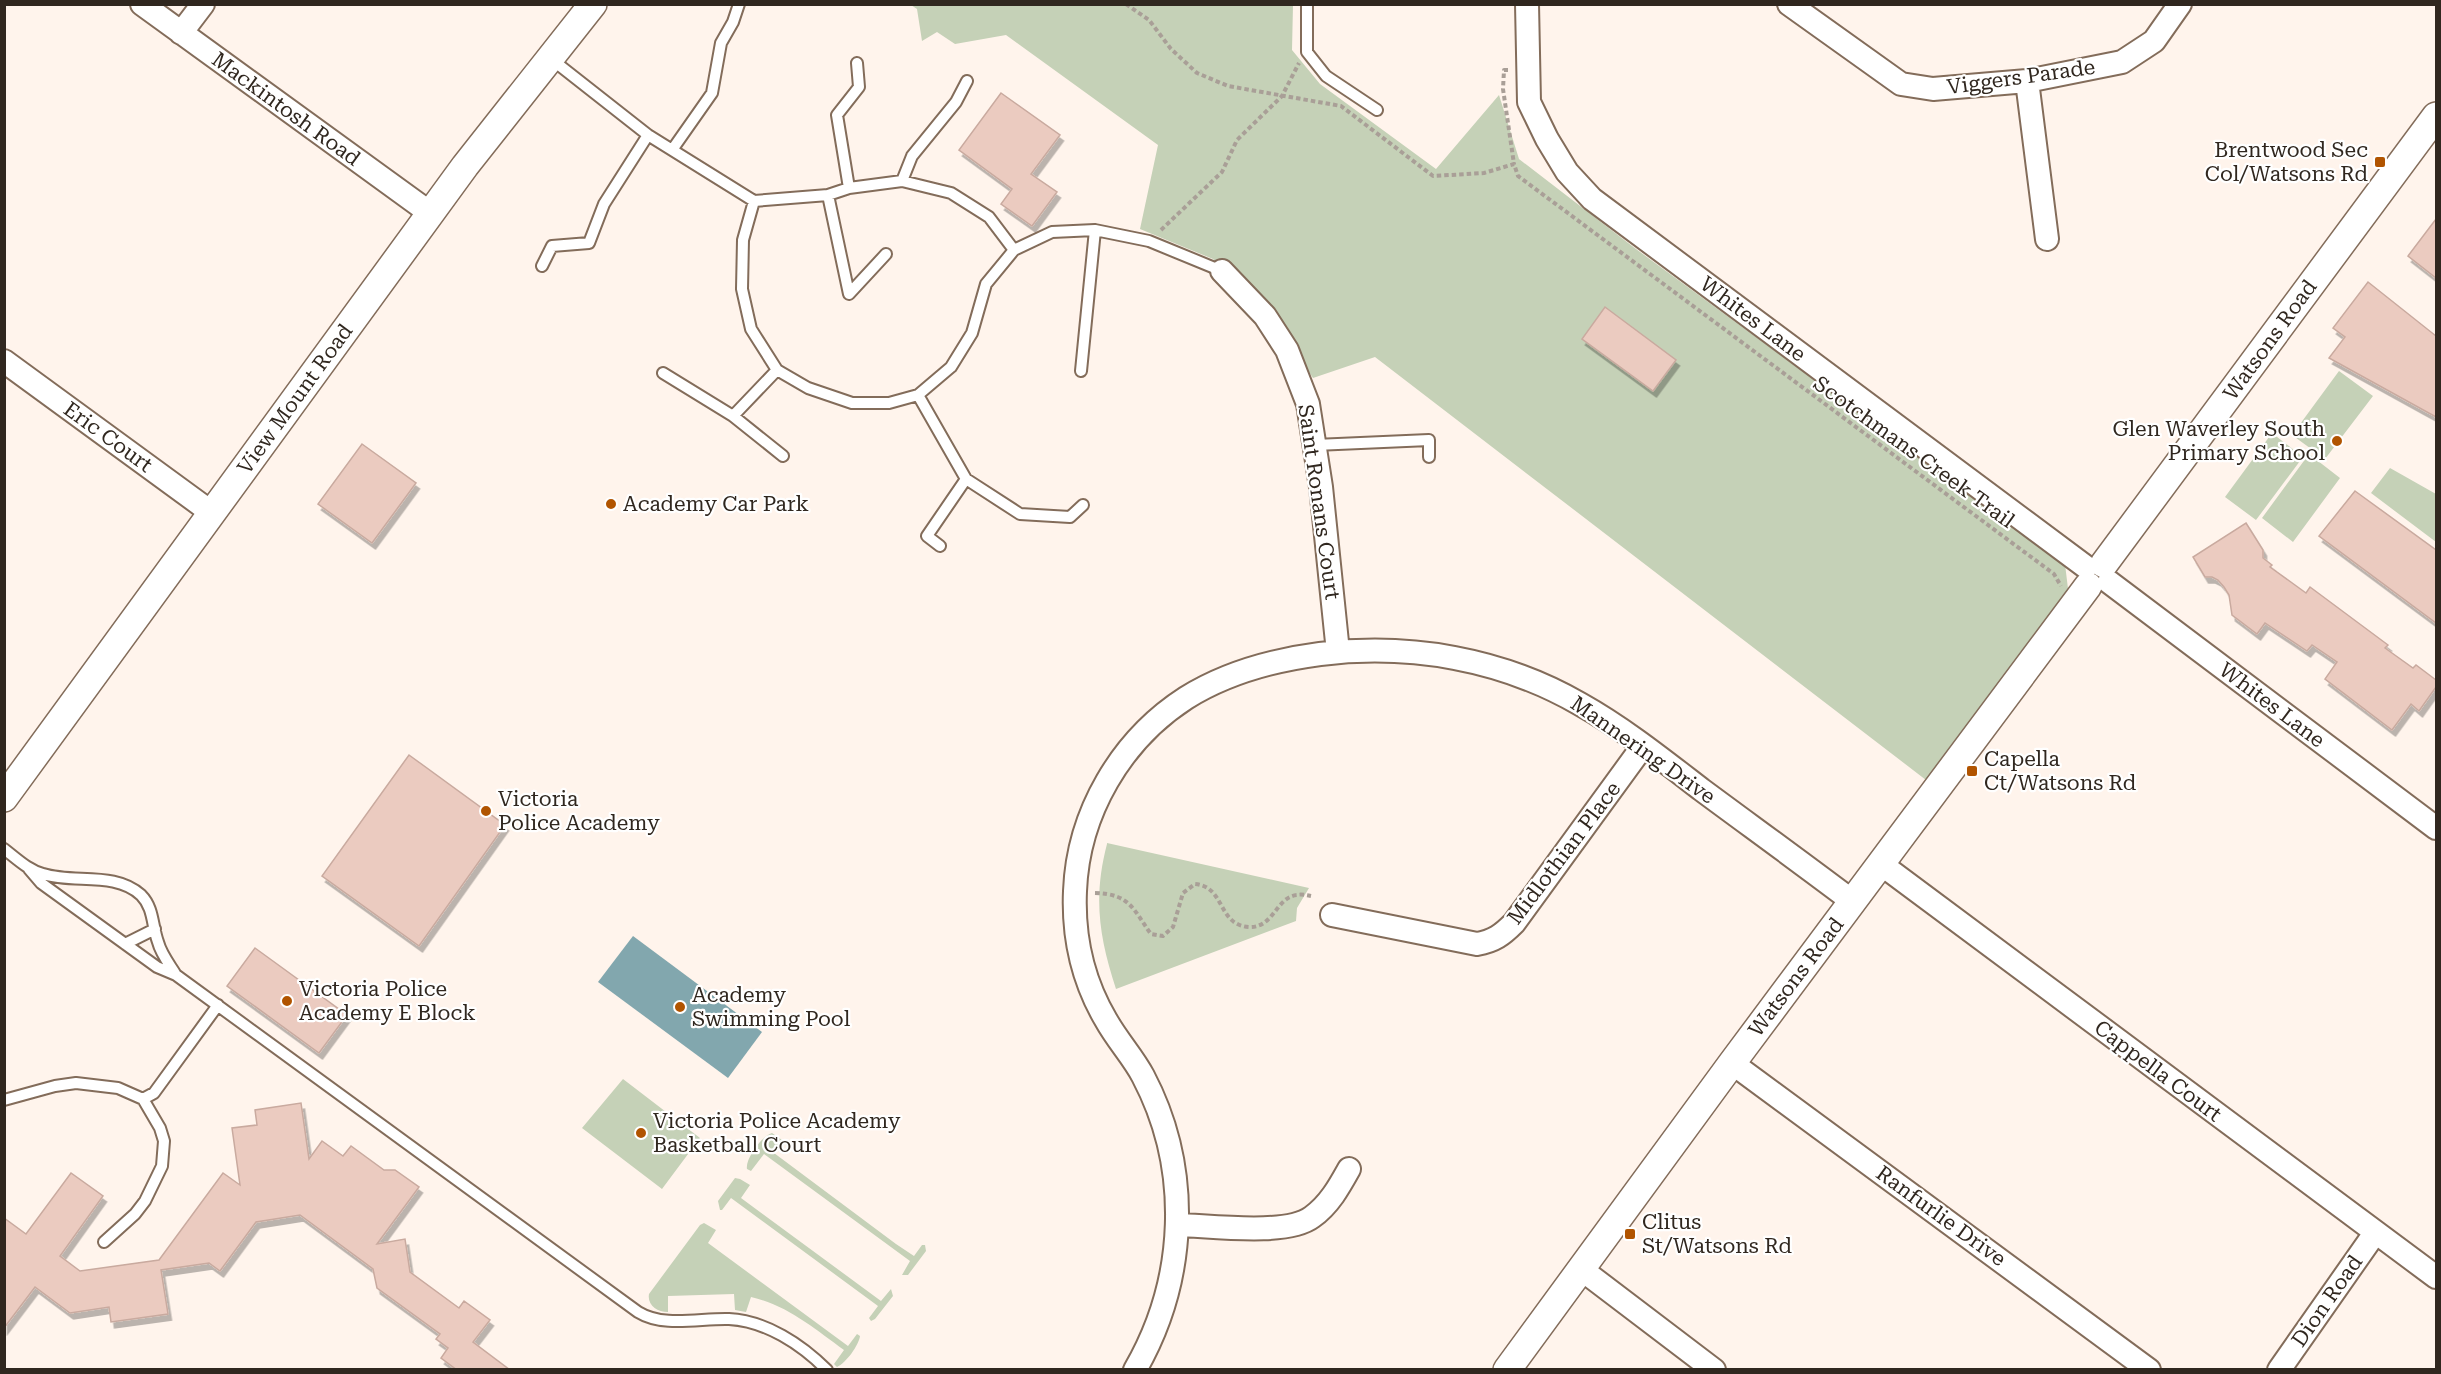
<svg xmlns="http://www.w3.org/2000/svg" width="2441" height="1374" font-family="'Roboto Serif',serif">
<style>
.green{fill:#c5d1b7}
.water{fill:#82a7ae}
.building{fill:#ebcbc0;stroke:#c9aa9f;stroke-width:1.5;filter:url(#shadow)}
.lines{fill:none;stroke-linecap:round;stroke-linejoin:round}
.service-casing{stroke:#836c5a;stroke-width:14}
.minor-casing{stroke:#836c5a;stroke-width:26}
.tertiary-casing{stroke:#836c5a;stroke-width:30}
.path{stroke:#a99f97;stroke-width:4;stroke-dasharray:4.5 3;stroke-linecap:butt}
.service{stroke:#fff;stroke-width:10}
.minor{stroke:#fff;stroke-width:22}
.tertiary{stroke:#fff;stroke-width:27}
.poi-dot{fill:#b15400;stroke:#fff;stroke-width:2}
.labels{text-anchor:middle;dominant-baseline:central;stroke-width:4.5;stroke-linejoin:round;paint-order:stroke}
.street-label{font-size:21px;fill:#30271f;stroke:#fff}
.poi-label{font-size:21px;fill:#30271f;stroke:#fff;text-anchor:start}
</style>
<defs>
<filter id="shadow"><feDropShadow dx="3.5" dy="6" stdDeviation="0" flood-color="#0004"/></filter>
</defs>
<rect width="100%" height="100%" fill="#fff4ec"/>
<path class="green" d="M911 5H1293L1292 50 1320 84 1436 169 1499 95 1519 159 1636 249 2065 564 2069 597 1926 780 1375 357 1313 378 1254 294 1213 259 1140 229 1158 145 1006 35 955 44 937 32 922 41 917 9Z
M2339 371 2373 396 2325 459 2292 435Z
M2272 433 2303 457 2256 520 2225 497Z
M2309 454 2340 478 2293 542 2262 518Z
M2390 468 2436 494V542L2371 493Z
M1107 844V843L1309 888 1297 908 1296 921 1116 989C1099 937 1093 897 1107 844Z
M623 1079 700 1138 662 1189 582 1128Z
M772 1133 782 1140 774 1153 896 1244 914 1256 922 1245H925L926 1251 908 1275H902L910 1261 764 1154 751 1171 747 1169C745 1159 762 1136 772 1133Z
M735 1178 740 1179 750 1185 741 1198 881 1301 891 1289 893 1296 875 1319 871 1321 869 1318 878 1306 731 1198 722 1210H720L718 1201Z
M704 1223 716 1230 708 1243 848 1346 857 1334 860 1336C859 1345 846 1363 837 1367L834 1364 844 1350C815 1329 787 1305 751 1297L746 1312 735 1310 734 1294 668 1296V1312C657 1312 647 1305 649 1294L700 1225Z"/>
<path class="water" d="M633 936 762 1032 728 1078 598 982Z"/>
<path class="building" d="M1001 93 1060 135 1031 174 1057 192 1032 226 1001 204 1012 189 959 150Z
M2436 219V278L2408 256Z
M2368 282 2436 336V417L2329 358 2345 337 2333 328Z
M1605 307 1676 360 1653 391 1582 339Z
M362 444 416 483 372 543 318 504Z
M2355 491 2436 550V623L2319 536Z
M2246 523 2263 550V558L2272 565 2270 567 2306 593 2310 587 2388 645 2385 648 2413 668 2416 665 2436 680V687L2419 711 2411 704 2392 730 2325 679 2337 662 2312 645 2307 651 2265 623 2257 634 2232 615 2229 595 2224 587 2218 580 2212 577H2205L2193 557Z
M409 755 505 825 419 946 322 876Z
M255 948 347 1015 319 1053 227 986Z
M301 1103 309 1159 322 1141 343 1156 351 1146 384 1170H395L419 1187 377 1244 405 1239 410 1272 459 1308 464 1301 490 1320 473 1342 510 1370H457L441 1358 448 1348 436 1339 440 1334 377 1288 373 1269 300 1215 256 1222 220 1271 209 1263 161 1270 168 1314 111 1322 109 1307 70 1313 35 1287 4 1328V1218L26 1234 71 1173 103 1196 60 1256 80 1271 159 1260 223 1173 240 1185 232 1128 257 1125 255 1110Z"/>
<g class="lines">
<defs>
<path id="service" d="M1307 4V52L1326 76 1377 110
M550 58 648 135 754 201 828 195 849 188 902 181 951 193 989 217 1014 250
M672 150 712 93 721 43 733 22 739 4
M902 181 912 156 956 102 967 81
M849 188 837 115 859 87 857 63
M828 195 849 294 886 254
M754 201 743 240 742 289 751 329 777 370 808 388 852 403H889L918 395 951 367 972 333 986 284 1014 250 1052 232 1095 230 1149 241 1222 271
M542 266 552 246 589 243 604 204 648 135
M1081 371 1095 230
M663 373 733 416 783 456
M918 395 966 479 927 536 940 546
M733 416 777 370
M1315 445 1429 440V457
M966 479 1020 514 1070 517 1083 505
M4 849C17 859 28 870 43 874 74 884 115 871 141 895 154 908 152 926 158 942 161 954 170 965 176 975
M29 869 41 883 157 967 176 975 638 1312C664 1328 700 1318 729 1319 766 1321 801 1344 827 1370
M125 944 155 929
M143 1099 154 1093 218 1005
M4 1100 55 1086 76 1083 118 1088 143 1099 160 1128 164 1141 162 1166 145 1201 135 1214 104 1242"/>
<path id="minor" d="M142 4 430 213
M1527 4 1529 102 1547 139 1567 172 1592 199 2086 567
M1789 4 1901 84 1933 89 2027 81 2122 62 2154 41 2180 4
M181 33 203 4
M2027 81 2047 239
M1222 271 1265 316 1287 350 1308 404 1321 487 1338 652
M4 361 212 513
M2109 582 2436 828
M1881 864 2436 1277
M1332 915 1477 944C1494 941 1502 935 1514 923L1643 746
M1732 1063 2149 1370
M1179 1225C1212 1226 1287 1236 1312 1217 1329 1205 1339 1187 1349 1169
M1581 1269 1714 1370
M1135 1370C1187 1280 1192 1169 1143 1076 1133 1057 1117 1040 1106 1020 1083 981 1073 936 1075 891 1078 813 1121 740 1186 698 1226 673 1274 660 1320 654 1410 643 1502 659 1580 704 1623 728 1663 760 1702 790 1752 827 1803 864 1852 901
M2279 1370 2375 1233"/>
<path id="tertiary" d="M2104 564 2436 116
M4 798 465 166 593 4
M1507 1370 1732 1063 2088 586"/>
</defs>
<use href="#service" class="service-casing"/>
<use href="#minor" class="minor-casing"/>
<use href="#tertiary" class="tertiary-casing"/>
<path class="path" d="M1126 4 1149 20 1171 49 1197 73 1228 86 1341 106 1433 176 1484 173 1514 164 1518 176 2054 574 2061 586
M1508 70H1504L1503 89 1514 164
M1161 230 1222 172 1237 140 1282 96 1299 63
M1095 893C1130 894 1133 909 1151 934L1163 936 1173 927 1183 893 1195 884C1226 887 1217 925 1249 927 1274 928 1276 897 1297 895 1301 894 1306 895 1311 896"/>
<use href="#service" class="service"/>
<use href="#minor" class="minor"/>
<use href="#tertiary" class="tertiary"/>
</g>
<g class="poi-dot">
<rect x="2374" y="156" width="12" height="12" rx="3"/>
<circle cx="2337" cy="441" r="6"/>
<circle cx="611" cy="504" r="6"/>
<rect x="1966" y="765" width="12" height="12" rx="3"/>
<circle cx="486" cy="811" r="6"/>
<circle cx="287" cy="1001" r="6"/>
<circle cx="680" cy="1007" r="6"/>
<circle cx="641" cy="1133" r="6"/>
<rect x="1624" y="1228" width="12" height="12" rx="3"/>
</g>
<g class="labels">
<g class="street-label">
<text transform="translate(2021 77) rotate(-8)">Viggers Parade</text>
<text transform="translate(286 109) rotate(36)">Mackintosh Road</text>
<text transform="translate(1753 319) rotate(37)">Whites Lane</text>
<text transform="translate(2270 340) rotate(-54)">Watsons Road</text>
<text transform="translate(295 399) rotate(-54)">View Mount Road</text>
<text transform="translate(108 437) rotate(36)">Eric Court</text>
<text transform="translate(1914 452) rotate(36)">Scotchmans Creek Trail</text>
<text transform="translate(1319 502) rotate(82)">Saint Ronans Court</text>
<text transform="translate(2272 705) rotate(37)">Whites Lane</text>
<text transform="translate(1643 750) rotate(35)">Mannering Drive</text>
<text transform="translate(1564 853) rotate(-53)">Midlothian Place</text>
<text transform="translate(1796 977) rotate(-53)">Watsons Road</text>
<text transform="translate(2158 1071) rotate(37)">Cappella Court</text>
<text transform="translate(1941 1216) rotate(36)">Ranfurlie Drive</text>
<text transform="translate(2327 1301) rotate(-55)">Dion Road</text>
</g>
<g class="poi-label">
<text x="2368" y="150" text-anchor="end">Brentwood Sec<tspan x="2368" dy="24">Col/Watsons Rd</tspan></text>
<text x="2325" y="429" text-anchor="end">Glen Waverley South<tspan x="2325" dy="24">Primary School</tspan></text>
<text x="623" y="504">Academy Car Park</text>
<text x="1984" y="759">Capella<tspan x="1984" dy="24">Ct/Watsons Rd</tspan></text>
<text x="498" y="799">Victoria<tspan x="498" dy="24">Police Academy</tspan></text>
<text x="299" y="989">Victoria Police<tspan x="299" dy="24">Academy E Block</tspan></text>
<text x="692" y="995">Academy<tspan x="692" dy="24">Swimming Pool</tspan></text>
<text x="653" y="1121">Victoria Police Academy<tspan x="653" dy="24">Basketball Court</tspan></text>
<text x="1642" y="1222">Clitus<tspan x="1642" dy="24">St/Watsons Rd</tspan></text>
</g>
</g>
<rect width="2441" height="1374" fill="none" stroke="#30271f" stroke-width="12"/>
</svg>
